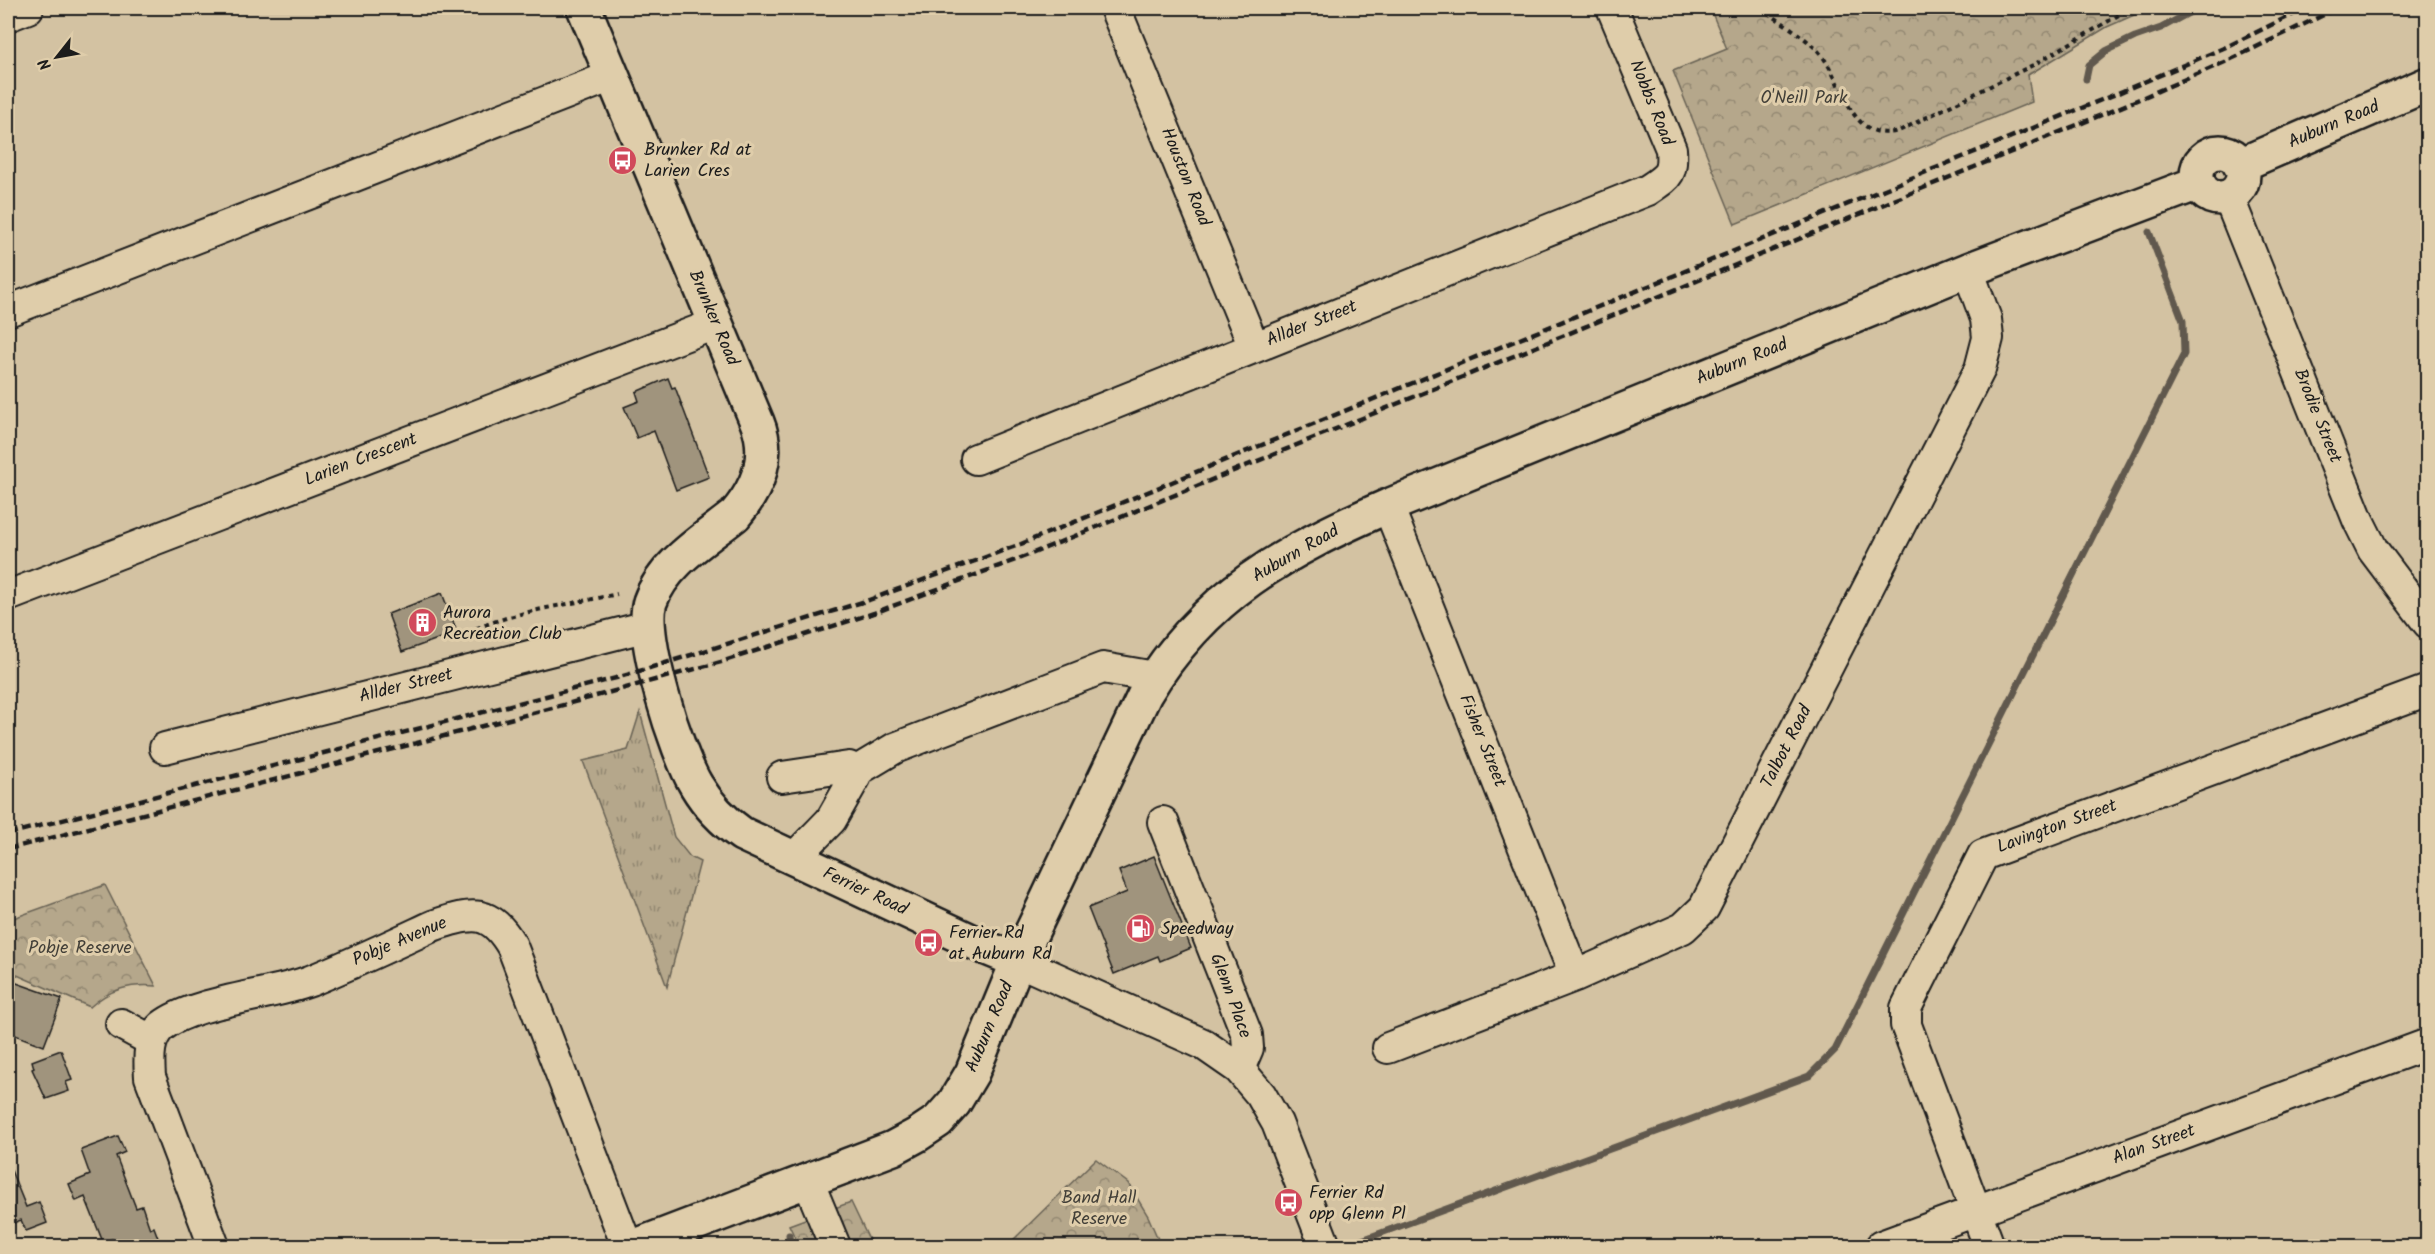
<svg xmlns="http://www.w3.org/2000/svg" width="2435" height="1254" font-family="Kalam,sans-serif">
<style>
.grass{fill:url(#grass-tufts);stroke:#686254;stroke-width:1.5}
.park{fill:url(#park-crowns);stroke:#686254;stroke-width:1.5}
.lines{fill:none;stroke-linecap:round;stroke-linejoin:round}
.stream{stroke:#60594d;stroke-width:7}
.building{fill:#a0947d;stroke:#1c1c1c;stroke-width:1.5}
.minor-casing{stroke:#1c1c1c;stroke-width:34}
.major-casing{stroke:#1c1c1c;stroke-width:38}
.path{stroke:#1c1c1c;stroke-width:4;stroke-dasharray:4.5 4.5;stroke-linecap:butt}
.minor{stroke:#dfcdaa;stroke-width:30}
.major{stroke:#dfcdaa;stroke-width:33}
.rail{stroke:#1c1c1c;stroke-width:4.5;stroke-dasharray:9 4.5;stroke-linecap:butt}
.labels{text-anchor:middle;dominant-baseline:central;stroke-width:6;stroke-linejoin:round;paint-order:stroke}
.park-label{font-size:18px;fill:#423f38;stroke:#dfcdaa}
.street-label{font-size:18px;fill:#1c1c1c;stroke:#dfcdaa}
.poi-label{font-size:18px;fill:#1c1c1c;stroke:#dfcdaa;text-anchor:start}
</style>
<defs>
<pattern id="grass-tufts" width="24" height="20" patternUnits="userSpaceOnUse" patternTransform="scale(1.5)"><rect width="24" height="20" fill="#b5a78b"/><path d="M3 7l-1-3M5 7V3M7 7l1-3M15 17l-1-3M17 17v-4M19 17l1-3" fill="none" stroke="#928771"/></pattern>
<pattern id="park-crowns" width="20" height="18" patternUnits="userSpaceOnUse" patternTransform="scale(1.5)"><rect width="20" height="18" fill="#b5a78b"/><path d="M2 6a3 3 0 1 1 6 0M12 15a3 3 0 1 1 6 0" fill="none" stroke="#928771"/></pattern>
</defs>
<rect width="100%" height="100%" fill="#d3c2a2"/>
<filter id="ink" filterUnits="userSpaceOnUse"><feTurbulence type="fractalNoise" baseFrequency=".0167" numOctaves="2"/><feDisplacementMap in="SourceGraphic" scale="12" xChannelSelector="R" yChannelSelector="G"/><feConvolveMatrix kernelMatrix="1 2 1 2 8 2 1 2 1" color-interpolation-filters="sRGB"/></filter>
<g filter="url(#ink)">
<path class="grass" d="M640 712 674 837 690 857 700 862 667 987 583 761 628 750Z"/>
<path class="park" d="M1710 8H2150L2107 27 2028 75 2032 102 1735 224 1673 71 1727 49Z
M105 885 156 986C129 984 110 989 90 1007L8 971V920Z
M1096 1159 1128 1183 1148 1216 1161 1246H1007Z
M851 1202 872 1246H799L789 1225Z"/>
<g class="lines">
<path class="stream" d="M2086 79 2089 65 2106 51 2135 37 2161 28 2198 8
M789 1235 790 1246
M1362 1240 1809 1076 1835 1050 2184 354 2183 321 2149 232"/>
</g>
<path class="building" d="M668 378 672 388 675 387 709 477 676 490 654 431 637 438 624 407 639 401 636 392Z
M442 593 457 632 402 652 388 614Z
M1154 856 1191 948 1160 961 1158 956 1114 974 1088 908 1127 892 1119 871Z
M8 980 62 999 44 1046 10 1033 13 1025 8 1023Z
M61 1050 72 1080 66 1082 69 1091 46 1099 32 1069 34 1068 32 1061Z
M118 1136 125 1152 116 1156 136 1208 142 1206 150 1229 154 1227 161 1246H108L113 1243 112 1239 103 1242 85 1197 76 1201 69 1184 90 1175 81 1150Z
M8 1163 26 1207 39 1202 47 1223 26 1231 21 1220 8 1225Z"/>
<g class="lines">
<defs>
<path id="minor" d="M1115 8 1254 347
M8 16 28 8
M2228 196 2358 520 2373 550 2428 623
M8 311 612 76
M976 459 1648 190C1668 176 1673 175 1671 149L1612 8
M1388 506 1575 976
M8 596 715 324
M165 748 648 626
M855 772 895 748 1103 668 1155 677
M782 777 849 767 855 772 856 776 831 820 793 859
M1163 822 1247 1035 1248 1048 1239 1069
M1018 961 1203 1044 1239 1069 1261 1095 1277 1123 1325 1246
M121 1024 152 1041
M1388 1048 1575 976 1683 928 1704 908 1980 369 1988 338 1986 319 1968 270
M808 1181 835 1246
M214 1246 150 1077C149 1060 147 1039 162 1026 194 1001 270 996 310 981 352 964 394 944 435 925 473 912 490 909 512 946L627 1246
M1881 1246 2428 1044
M1989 1246 1906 1025V1008L1983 855 2428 690"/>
<path id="major" d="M584 8 757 422C771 456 758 488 735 515 705 539 663 564 650 602 639 635 677 754 696 785 708 805 723 821 742 834L984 947 1018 961
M2197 175a23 23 0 1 1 46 0a23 23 0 1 1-46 0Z
M2240 165 2428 84
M636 1246 893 1148 917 1135 938 1121 954 1103 972 1073 1018 961 1145 694C1205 594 1285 551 1388 506L1968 270 2198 183"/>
</defs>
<use href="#minor" class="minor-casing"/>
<use href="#major" class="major-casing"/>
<path class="path" d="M1760 8C1780 21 1802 34 1819 52 1844 80 1848 144 1899 131L2033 65 2131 8
M460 636C509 611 564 606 617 594"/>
<use href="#minor" class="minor"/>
<use href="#major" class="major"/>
<path class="rail" d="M8 834 620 677 869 600 1021 544 2111 96 2226 47 2306 8
M8 849 552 708 721 662 874 613 1026 556 2116 109 2225 62 2338 8"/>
</g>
</g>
<defs>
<symbol id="bus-disc" viewBox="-11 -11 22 22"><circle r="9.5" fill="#d1495b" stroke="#dfcdaa"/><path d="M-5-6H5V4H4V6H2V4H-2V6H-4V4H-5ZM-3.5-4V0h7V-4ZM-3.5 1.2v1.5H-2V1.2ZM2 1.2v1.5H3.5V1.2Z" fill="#fff"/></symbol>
<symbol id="building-disc" viewBox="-11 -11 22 22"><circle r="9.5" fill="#d1495b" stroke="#dfcdaa"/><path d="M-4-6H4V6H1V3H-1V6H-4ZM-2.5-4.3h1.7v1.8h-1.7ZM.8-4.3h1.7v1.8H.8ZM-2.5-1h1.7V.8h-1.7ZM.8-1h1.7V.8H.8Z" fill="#fff"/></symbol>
<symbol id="fuel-disc" viewBox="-11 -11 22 22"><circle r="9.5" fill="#d1495b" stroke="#dfcdaa"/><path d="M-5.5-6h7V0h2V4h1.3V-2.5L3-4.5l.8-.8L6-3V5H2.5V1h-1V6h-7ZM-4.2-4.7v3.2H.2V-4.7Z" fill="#fff"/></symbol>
</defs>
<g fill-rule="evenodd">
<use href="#bus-disc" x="606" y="144" width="33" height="33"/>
<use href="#building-disc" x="406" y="606" width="33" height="33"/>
<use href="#fuel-disc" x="1124" y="912" width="33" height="33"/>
<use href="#bus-disc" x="912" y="926" width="33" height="33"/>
<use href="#bus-disc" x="1272" y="1186" width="33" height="33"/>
</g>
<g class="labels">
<g class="park-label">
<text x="1804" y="98">O'Neill Park</text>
<text x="80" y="948">Pobje Reserve</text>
<text x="1099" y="1198">Band Hall<tspan x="1099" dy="21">Reserve</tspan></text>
</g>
<g class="street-label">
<text transform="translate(1651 103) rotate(68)">Nobbs Road</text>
<text transform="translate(2334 125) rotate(-23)">Auburn Road</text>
<text transform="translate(1185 177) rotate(68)">Houston Road</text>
<text transform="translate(713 318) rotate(67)">Brunker Road</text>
<text transform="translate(1312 324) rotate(-22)">Allder Street</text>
<text transform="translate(1742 362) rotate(-22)">Auburn Road</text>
<text transform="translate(2317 416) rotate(68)">Brodie Street</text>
<text transform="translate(361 460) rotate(-21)">Larien Crescent</text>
<text transform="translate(1296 554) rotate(-30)">Auburn Road</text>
<text transform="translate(406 686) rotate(-14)">Allder Street</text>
<text transform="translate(1482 741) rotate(68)">Fisher Street</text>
<text transform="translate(1787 747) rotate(-63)">Talbot Road</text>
<text transform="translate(2057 827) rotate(-20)">Lavington Street</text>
<text transform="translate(865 892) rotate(25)">Ferrier Road</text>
<text transform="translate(400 942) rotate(-23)">Pobje Avenue</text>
<text transform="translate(1230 996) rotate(70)">Glenn Place</text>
<text transform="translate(990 1027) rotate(-67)">Auburn Road</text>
<text transform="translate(2154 1145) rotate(-20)">Alan Street</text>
</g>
<g class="poi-label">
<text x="644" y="150">Brunker Rd at<tspan x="644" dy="21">Larien Cres</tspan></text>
<text x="443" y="613">Aurora<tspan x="443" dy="21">Recreation Club</tspan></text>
<text x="1161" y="929">Speedway</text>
<text x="949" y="933">Ferrier Rd<tspan x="949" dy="21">at Auburn Rd</tspan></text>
<text x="1309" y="1193">Ferrier Rd<tspan x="1309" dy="21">opp Glenn Pl</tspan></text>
</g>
</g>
<rect width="2435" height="1254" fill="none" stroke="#dfcdaa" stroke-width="30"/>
<rect x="15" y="15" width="2405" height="1224" fill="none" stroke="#1c1c1c" stroke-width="2" filter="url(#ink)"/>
<g transform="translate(57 57) rotate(239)" stroke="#dfcdaa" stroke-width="4.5" paint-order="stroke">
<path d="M0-4.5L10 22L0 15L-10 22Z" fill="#1c1c1c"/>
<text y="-9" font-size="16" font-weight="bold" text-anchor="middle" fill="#1c1c1c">N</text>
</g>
</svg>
